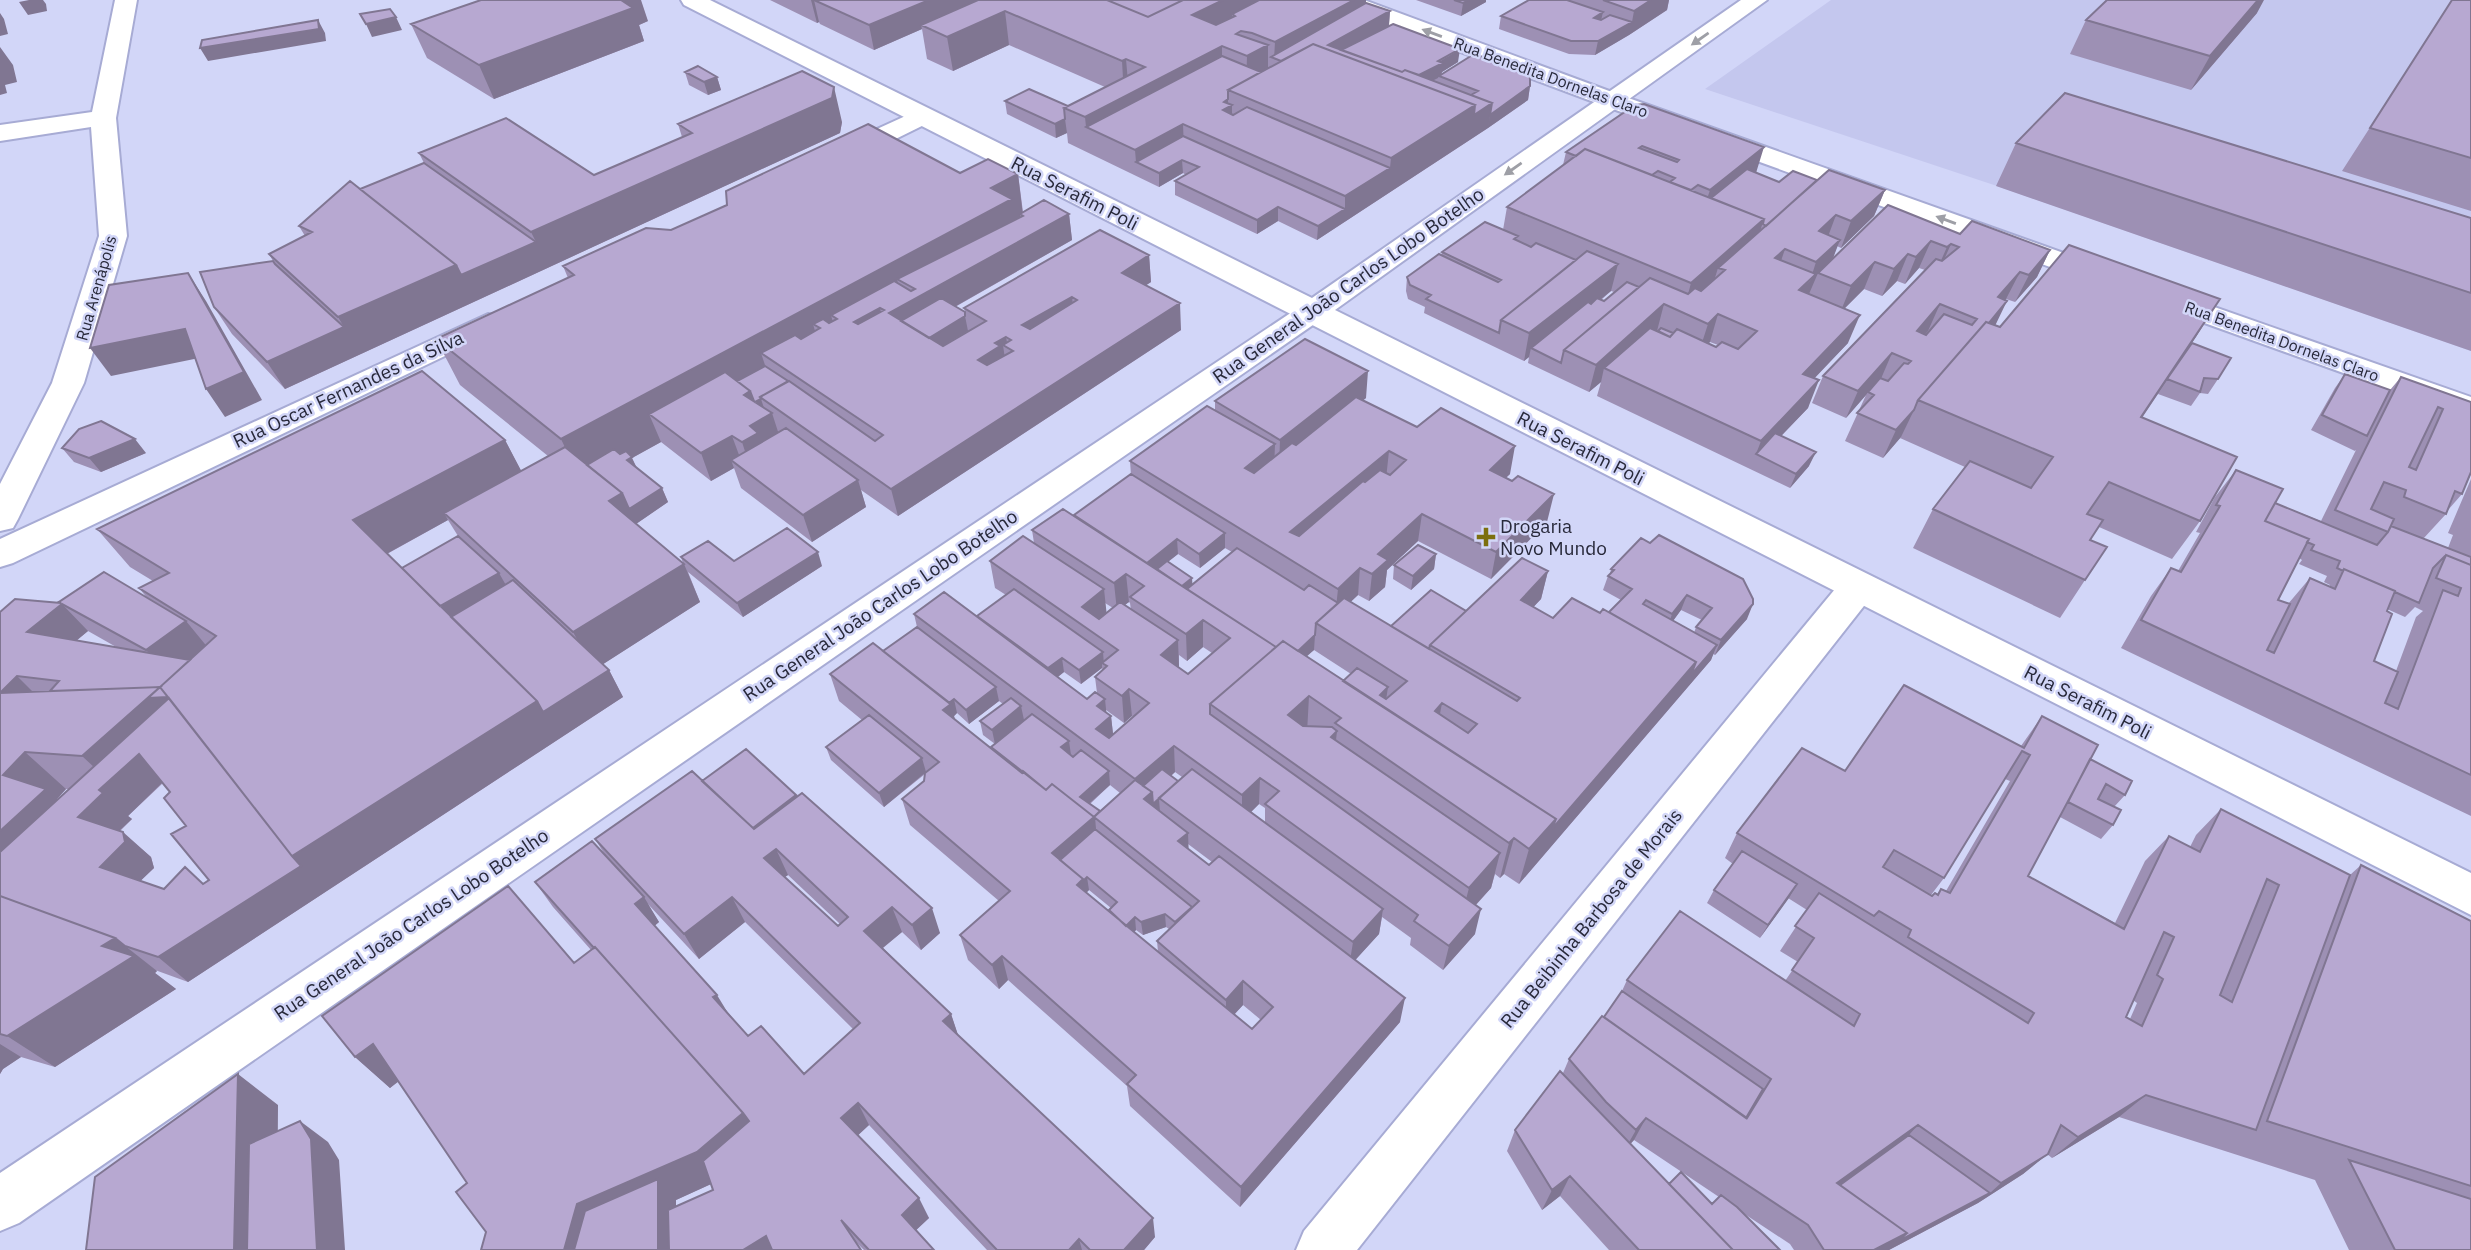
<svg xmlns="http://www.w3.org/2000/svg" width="2471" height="1250" font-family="'IBM Plex Sans',sans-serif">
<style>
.built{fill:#c4c7ee}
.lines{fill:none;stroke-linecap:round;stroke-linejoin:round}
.street-casing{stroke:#a7abd4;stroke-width:4}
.secondary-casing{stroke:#a7abd4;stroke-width:4}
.street{fill:#fff;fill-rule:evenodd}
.secondary{fill:#fff;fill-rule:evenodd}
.wall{fill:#9d90b4;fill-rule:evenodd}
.shaded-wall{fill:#807692;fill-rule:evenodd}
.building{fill:#b7a8d1;stroke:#807692;stroke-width:2;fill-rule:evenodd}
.oneway{fill:#9e9fa6}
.poi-dot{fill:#7c6f0e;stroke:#d2d6f8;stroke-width:2.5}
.labels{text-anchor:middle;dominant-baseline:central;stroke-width:5;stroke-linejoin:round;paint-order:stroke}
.far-street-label{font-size:16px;fill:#28293a;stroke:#d2d6f8}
.street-label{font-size:19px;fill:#28293a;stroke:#d2d6f8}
.poi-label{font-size:19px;fill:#28293a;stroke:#d2d6f8;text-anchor:start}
</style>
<rect width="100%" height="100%" fill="#d2d6f8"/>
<path class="built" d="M1831 0H2471V351L1997 186 1705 89Z"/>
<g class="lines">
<defs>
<path id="street" d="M115 0H137L116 118 127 236 84 383 18 519 13 528 0 531V484L52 383 99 236 91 127 0 141V125L92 112Z
M1332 0H1364L1620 95 2117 272 2122 278 2117 284 2107 287 2097 284 1602 105 1335 5Z
M923 108 932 111 936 116 932 121 849 162 840 164 831 162 827 156 831 150Z
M2160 288 2471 397V419L2149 303 2145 297 2149 291Z
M1312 303 1323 306 1327 312 1323 318 19 1223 0 1231V1173L1301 306Z
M488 314 499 316 503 323 499 330 13 563 0 567V539Z
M1858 573 1871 577 1877 587 1871 597 1357 1250H1296L1304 1231 1845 577Z"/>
<path id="secondary" d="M681 0H710L1312 298 1741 0H1767L1335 310 2471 873V915L684 5Z"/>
</defs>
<use href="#street" class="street-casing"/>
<use href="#secondary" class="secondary-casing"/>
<use href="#street" class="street"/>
<use href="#secondary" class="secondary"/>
</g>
<path class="wall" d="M770 0H1366V3L1390 11 1389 26 1458 62 1442 72 1441 74 1530 86 1528 100 1488 128 1317 240 1278 221 1257 234 1175 195V181L1186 175 1183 173 1159 187 1068 143 1067 133 1056 138 1007 114 1005 101 1068 106 1105 87 1009 45 953 71 927 59 922 29 874 50 820 24 819 22 817 23Z
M1416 0H1486V2L1461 16Z
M1529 0H1669L1667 10 1629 35 1595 55 1569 54 1499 29 1501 16Z
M2452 0H2471V211L2342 171Z
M2257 13 2191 90 2070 54 2086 20Z
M648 21 639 25 644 41 494 99 427 58 411 24Z
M685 72 717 77 721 90 708 95 689 85Z
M1635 105 1756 173 1779 182 1817 180 1885 190 1874 216 1841 248 1837 246 1833 258 1960 234 2050 250 2037 277 2015 302 2006 299 2005 300 1995 325 2000 327 2192 344 2218 379 2208 394 2200 393 2191 406 2158 394 2142 418 2200 521 2172 559 2099 527 2090 540 2085 580 2060 618 1913 548 1933 509 1965 467 1900 438 1901 437 1883 458 1845 441 1866 395 1846 418 1812 403 1823 376 1925 270 1919 268 1905 284 1897 281 1882 296 1864 289 1844 309 1848 343 1814 378 1808 408 1781 436 1809 466 1790 488 1597 396 1601 382 1589 392 1528 363 1529 357 1524 361 1424 313 1425 307 1408 299 1406 291 1407 277 1441 256 1442 252 1503 230 1507 207 1563 165 1566 152ZM1611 291 1614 292 1604 301 1601 300ZM1710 342 1718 345 1716 347 1708 343Z
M842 122 840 133 285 389 232 334 214 307 273 261 269 254 305 236 299 226 360 189 424 163 419 153 594 175 682 137 678 124Z
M2016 143 2471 218V351L1996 186Z
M960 173 1018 174 1023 212 1069 214 1072 240 955 307 965 312 964 308 1149 255 1151 282 1146 285 1181 330 898 516 861 490 866 507 812 542 741 488 734 468 711 481 661 442 632 458 637 468 662 488 668 502 636 524 683 563 681 557 734 561 822 566 743 617 688 572 700 602 603 664 609 670 623 697 188 982 155 970 157 971 155 973 176 989 55 1067 21 1057 3 1069 0 1074V612L60 603 148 599 139 588 153 581 130 567 97 529 505 440 521 471 548 456 460 385 436 339 568 278 563 266 671 230ZM968 331V332L942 346ZM448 520 458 536 402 568 387 554ZM88 631 118 648 76 641ZM163 783 170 792 186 826 209 880 203 884 164 889 140 881 154 868 151 857 120 831 132 819 128 816ZM66 789H69L58 799H57Z
M2345 374 2390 390 2401 377 2471 402V474L2462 494 2448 510 2446 514 2423 539 2448 548 2453 535 2448 533 2471 479V816L2121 648 2151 596 2171 568 2178 571 2200 533 2196 532 2215 497 2236 470 2275 503 2321 521 2356 450 2355 451 2311 430 2335 388ZM2299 558 2302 560 2299 564 2327 576 2324 582 2330 585 2329 587 2310 578 2288 604 2278 600ZM2415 607 2423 611 2416 617 2396 671 2374 661 2387 609 2405 617Z
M1366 398 1363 400 1510 474 1506 478 1547 522 1491 579 1418 541 1387 570 1385 587 1369 601 1358 595 1350 602 1391 626 1466 611 1548 571 1541 599 1533 607 1553 618 1609 612 1621 600 1603 590 1608 576 1610 574 1611 569 1641 538 1747 619 1715 655 1713 654 1711 660 1519 884 1504 874 1500 878 1495 874 1491 888 1476 905 1475 934 1443 970 1410 945 1411 938 1382 917 1379 934 1355 960 1400 1022 1240 1207 1130 1106 1127 1086 1008 980 999 989 968 960 960 935 999 901 910 825 902 799 924 781 925 774 884 807 831 760 826 747 862 720 839 701 830 674 883 651 917 627 914 614 978 617 1006 595 995 588 990 561 1034 543 1032 530 1074 515 1131 475 1130 461 1215 411V401ZM1225 548 1232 552 1192 584 1168 562 1178 554 1200 568ZM1129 602 1130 603 1131 610 1124 605ZM1105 603 1113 608 1106 613ZM1681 610 1702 620 1696 627 1694 633 1673 621ZM1203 647 1212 653 1188 674 1179 667V655L1187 661ZM1314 650 1351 674 1343 681 1306 656ZM1102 668 1103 670 1095 677 1097 693 1087 699 1058 677 1064 672 1081 684ZM999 701 1003 704 980 721 983 735 995 744 1024 720 991 747 992 749 955 720 954 716 957 713 969 724ZM1106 710 1124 723 1132 716 1133 717 1113 734 1111 716 1106 713ZM1175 772 1182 777 1178 781 1171 776ZM1110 785 1120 793 1100 811 1090 804ZM1259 804 1265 808V823L1251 812ZM1188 844 1212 862 1209 865 1188 849ZM1089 890 1111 908 1109 912 1086 893ZM1166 927 1169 929 1157 941 1158 952 1134 932 1136 930 1143 935ZM1243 1005 1261 1020 1252 1029 1234 1015Z
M62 448 146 453 101 472 74 462Z
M1436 554 1434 569 1411 590 1393 579 1394 565Z
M2042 716 2090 759 2125 795 2114 807 2113 825 2101 839 2060 817 2028 876 2115 923 2145 861 2169 836 2190 847 2196 835 2221 809 2350 875 2361 865 2471 921V1250H2349L2315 1180 2119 1117 2052 1158 2047 1154 2023 1174 1978 1203 1889 1250H1794L1790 1244 1743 1213 1780 1250H1609L1560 1196 1542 1210 1507 1151 1515 1130 1563 1073 1569 1059 1604 1017 1622 991 1627 980 1785 981 1798 962 1780 951 1807 910 1788 898 1760 938 1707 903 1714 890 1733 864 1725 858 1737 833 1845 771 2021 746ZM2005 779 2010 781 1946 891 1941 889 1937 894 1932 896 1931 895 1944 878ZM2133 1000 2137 1003 2130 1019 2126 1017ZM1634 1140 1719 1197 1712 1204 1669 1184 1630 1144Z
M702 781 796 795 940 933 921 950 902 932 883 948 951 1014 958 1035 1155 1237 1144 1250H987L869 1125 858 1135 929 1218 916 1230 934 1250H864L855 1241 486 1232 467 1183 398 1081 390 1088 355 1057 574 963 591 950 553 907 535 882 607 858 595 839ZM788 875 840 924 838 926 785 877ZM647 903 699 959 745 922 853 1029 804 1074 748 1036 654 926 659 922ZM711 1184 713 1190 676 1207V1200Z"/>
<path class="shaded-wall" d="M29 0H43L46 4 47 11 28 15 19 2Z
M616 0H641L648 21 639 25 644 41 494 99 479 65Z
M811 0H831H814L819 22 817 23Z
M929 0H989L921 25 922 29 874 50 869 25Z
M1202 0H1280L1235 16 1232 14V29L1150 50Z
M1354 0H1366L1365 25 1390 11 1388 36 1350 57 1291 65 1274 59 1275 42Z
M1469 0H1486V2L1461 16 1463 3Z
M1651 0H1669L1667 10 1629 35 1595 55 1598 41 1632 22 1634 11Z
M2258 0H2264L2257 13 2191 90 2210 56Z
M1005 11 1009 45 953 71 947 37Z
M1603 12 1600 25 1594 18Z
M0 13 4 19 8 34 0 36Z
M396 17 402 30 372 37 366 24Z
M318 20 325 33 326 41 208 61 200 48Z
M1268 45V77L1246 89 1247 56Z
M1222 46V81L1086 127 1085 117Z
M0 47 13 65 17 82 5 85 7 93 0 95Z
M1460 49 1458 62 1442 72 1441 76H1439L1438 78 1412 91 1410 80Z
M1126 59 1129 94 1124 96 1122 61Z
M717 77 721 90 708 95 704 82Z
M1530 86 1528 100 1488 128 1490 115Z
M834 87 842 122 840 133 285 389 267 362 344 327 338 317 456 265 536 242 531 232Z
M1228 99V107L1232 105V131L1224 110V102Z
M1492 103 1488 128 1317 240 1318 226 1345 209V196L1390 168 1391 158 1475 105Z
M1065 119 1067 133 1056 138 1055 124Z
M1183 124 1184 150 1136 162 1135 150Z
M1764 147 1756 173 1706 202 1710 190Z
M1182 160 1183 173 1159 187V173Z
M1018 174 1023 216 1020 214V220L1069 214 1072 240 905 335 884 310 880 308 886 335 837 319 831 315 838 342 813 324 821 352 761 353 770 380 761 399 766 414H649L661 442 632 458 638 471 583 485 561 439 991 188ZM897 279 915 289 903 306Z
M1885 190 1874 216 1841 248 1851 221Z
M1278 207V221L1257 234V220Z
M1836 215 1826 242 1819 231Z
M1764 219 1752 256 1725 270 1718 268 1710 294 1683 313 1691 283Z
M1840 240 1830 266 1818 273 1806 301 1799 290 1810 281 1816 262Z
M1931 241 1919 268 1905 284 1916 257Z
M1951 244 1939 271 1935 274 1947 247Z
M1785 249 1776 276 1775 258Z
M2050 250 2037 277 2015 302 2029 275Z
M1908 254 1897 281 1882 296 1894 269Z
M1149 255 1151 282 1124 300 1122 273Z
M1875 262 1864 289 1840 313 1851 286Z
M1618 264 1611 291 1536 351 1531 348 1529 357 1524 361 1529 333Z
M2020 272 2006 299 1984 325 1998 297Z
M188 273 206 301 262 400 225 417 206 389Z
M1072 297 1075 325 1026 352 1022 325Z
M2220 299 2196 337 2116 456 2141 417Z
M2007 301 1994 328 1921 401Z
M1180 303 1181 330 898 516 891 489Z
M1664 304 1657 331 1604 368 1601 382 1589 392 1596 365Z
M1940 304 1928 331 1904 358 1917 331Z
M1718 314 1710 342 1699 352 1708 324Z
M1860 315 1848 343 1793 401 1803 374Z
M965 316 968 331 922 358 919 343Z
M185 329 204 357 111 376 90 348Z
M1006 337 1008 348 1003 345 1006 366 983 387 978 360 995 343Z
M1892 353 1880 381 1868 392 1866 395 1846 418 1858 391Z
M1368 371 1366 398 1279 468 1280 440Z
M1819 380 1808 408 1761 457 1756 454 1761 441Z
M1914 410 1901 437 1883 458 1896 430Z
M772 413 781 441 751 470 742 442 750 426Z
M732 436 742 463 731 460 734 468 711 481 701 453Z
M135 439 146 453 101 472 89 458Z
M505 440 525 478 444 513 448 520 379 558 353 520Z
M1275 444 1274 471 1245 495V468Z
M1515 446 1510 474 1484 497 1490 470Z
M1389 451 1386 479 1288 559 1290 532Z
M1816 452 1809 466 1790 488 1796 474Z
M858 480 866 507 812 542 803 515Z
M662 488 668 502 636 524 609 501 622 493Z
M1554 494 1547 522 1491 579 1496 552Z
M1422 514 1418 541 1387 570 1385 587 1369 601 1372 574 1378 554Z
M1225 533V548L1200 568 1199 554Z
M1177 539 1178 554 1139 584 1138 570Z
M818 552 822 566 743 617 737 603Z
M1436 554 1434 569 1411 590 1413 576Z
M684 564 700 602 594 670 573 632Z
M1360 568 1358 595 1335 617 1338 589Z
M1548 571 1541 599 1515 627 1521 600Z
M499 573 507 587 444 624 434 610Z
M1126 574 1129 602 1117 611 1114 583Z
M1192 578 1193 592 1173 593Z
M1104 589 1107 617 1084 626 1082 607Z
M1687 595 1681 610 1667 629 1672 614Z
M62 604 88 631 54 659 27 632Z
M1753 604 1747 619 1715 655 1721 640Z
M1203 620V647L1187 661 1186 634Z
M186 621 209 649 171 677 146 650Z
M1315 635 1314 650 1234 721 1217 709Z
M1178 640 1179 667 1161 655Z
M1717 645 1711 660 1519 884 1529 849 1696 662Z
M1103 652 1104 665 1102 663V668L1081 684 1079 670Z
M1062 658 1064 672 1051 682 1048 668Z
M609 670 623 697 188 982 158 957 301 866 165 780 128 816 132 819 107 842 78 817 99 790 109 781 82 756 160 687 537 701Z
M17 676 43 702 0 693Z
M996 687 999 701 969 724 966 710Z
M1388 687 1384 714 1380 695Z
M1129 689 1132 716 1124 723 1122 696Z
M1309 696 1307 733 1288 715Z
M954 699 957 713 954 716 958 731 943 710Z
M1105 699 1107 719 1111 716 1114 743 1096 729 1097 706Z
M1442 703 1437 730 1435 711Z
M1021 706 1024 720 995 744 992 730Z
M1337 731 1333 768 1331 737Z
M1069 741 1071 755 1061 747Z
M1174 746 1175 772 1152 793 1159 799 1160 812 1136 792 1135 779Z
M25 752 66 789 57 799 87 825 0 901V831L3 775Z
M922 758 926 772 884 807 879 793Z
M1109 771 1110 785 1082 810 1080 797Z
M1260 778 1259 804 1242 821V795Z
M796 795 802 808 748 831Z
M1094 817 1097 842 1063 873 1052 853Z
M123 832 151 857 154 868 129 892 100 867Z
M1188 833 1189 858 1178 841Z
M1514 838 1504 874 1500 878 1509 843Z
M776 849 788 875 776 883 764 858Z
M1500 853 1491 888 1460 922 1469 888Z
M1087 877 1089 890 1085 894 1077 885 1083 879Z
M1797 884 1789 898 1760 938 1768 925Z
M644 897 659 922 651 929 635 904Z
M732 897 745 922 699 959 684 934Z
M892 907 902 932 874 955 864 931Z
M932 908 940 933 921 950 912 925Z
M1383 909 1379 934 1349 967 1353 942Z
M1481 909 1475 934 1443 970 1449 946Z
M1165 914 1166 927 1143 935 1141 922Z
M1135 917 1136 930 1128 939 1126 926Z
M115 938 157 971 155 973 176 989 55 1067 7 1036 102 946Z
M1002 956 1008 980 999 989 992 965Z
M1243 981V1005L1226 1023V1000Z
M717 995 731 1018 713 997Z
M1405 998 1400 1022 1240 1207 1241 1187Z
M951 1014 959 1038 943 1021Z
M0 1044 21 1057 3 1069 0 1074Z
M373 1044 407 1075 390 1088 355 1057Z
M238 1074 278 1105 277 1250H234Z
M2146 1095 2119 1117 2052 1158 2078 1137Z
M858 1103 869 1125 853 1140 841 1118Z
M743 1113 763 1142 720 1180 676 1200V1250H564L577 1204Z
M1646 1118 1634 1140 1624 1151 1636 1130Z
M300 1121 328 1142 339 1160 345 1250H317Z
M1918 1125 1898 1147 1828 1193 1837 1183Z
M2048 1154 2023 1174 1978 1203 1889 1250H1874L1990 1193 2001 1183Z
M1570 1176 1560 1196 1542 1210 1552 1190Z
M919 1198 929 1218 912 1234 902 1215Z
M1153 1218 1155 1237 1144 1250H1124Z
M766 1236 777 1250H743Z
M1079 1239 1082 1250H1069Z"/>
<path class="building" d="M481 0H621L633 8 479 65 411 24Z
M814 0H929L869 25Z
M978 0H1107L1148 17 1183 0H1223L1192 15 1216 25 1235 16 1232 14 1259 0H1354L1275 42 1252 33 1241 31 1236 34 1268 45 1247 56 1222 46 1085 117 1064 108 1145 67 1126 59 1122 61 1005 11 947 37 921 25Z
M1107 0H1183L1148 17Z
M1454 0H1469L1463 3Z
M1529 0H1567L1603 12 1594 18 1601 20 1610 15 1632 22 1598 41H1571L1501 16Z
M1603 0H1651L1634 11Z
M2107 0H2258L2210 56 2086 20Z
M2452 0H2471V158L2370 128Z
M1366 3 1390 11 1328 45 1402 72 1405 70 1492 103 1474 115 1475 105 1313 44 1281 61 1271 57Z
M390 9 396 17 366 24 360 14Z
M318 20 319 29 200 48 202 40Z
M1393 24 1460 49 1438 61 1443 63 1419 75 1405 70 1402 72 1341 50Z
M1313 44 1475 105 1391 158 1228 90Z
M1474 54 1522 71 1530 78V86L1490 115 1492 103 1471 95 1478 91 1439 76Z
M1222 56 1261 72 1228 90V99L1224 102 1232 105 1223 110 1233 115 1247 107 1390 168 1345 196 1183 124 1135 150 1086 127Z
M698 66 717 77 704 82 685 72Z
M802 71 834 87 832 98 531 232 419 153 506 118 594 175 692 133 678 124Z
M1029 89 1068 106 1064 108 1065 119 1055 124 1005 101Z
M2065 93 2471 218V293L2016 143Z
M1644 104 1764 147 1710 190 1698 185 1691 190 1670 182 1675 178 1658 171 1652 175 1585 149 1576 156 1566 152 1635 105ZM1642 146 1679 160 1677 162 1639 148Z
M868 124 960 173 988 159 1018 174 991 188 1012 199 561 439 436 339 574 275 563 266 646 228 671 230 727 205 726 191Z
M1183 136 1345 209 1318 226 1278 207 1257 220 1175 181 1199 167 1182 160 1159 173 1136 162Z
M1585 149 1764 219 1691 283 1507 207Z
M424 163 536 242 461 275 456 265 360 189Z
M1747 169 1779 182 1793 171 1817 180 1766 226 1763 224 1764 219 1711 198Z
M1829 170 1885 190 1851 221 1836 215 1819 231 1840 240 1816 262 1785 249 1775 258 1816 274 1799 290 1860 315 1803 374 1819 380 1761 441 1604 368 1650 328 1670 337 1677 329 1716 347 1722 342 1738 349 1757 331 1718 314 1708 324 1664 304 1596 365 1564 350 1650 278 1688 294 1695 288 1701 291 1725 270 1718 268Z
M350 181 456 265 338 317 269 254 312 232 299 226Z
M1044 200 1069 214 889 313 943 346 986 321 964 308 1100 230 1149 255 1122 273 1180 303 891 489 760 397 789 381 875 441 883 435 761 353 795 335 801 339 820 328 813 324 823 319 829 323 837 319 831 315 894 281 911 291 915 289 897 279 1023 216 1020 214ZM1072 297 1077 300 1030 329 1022 325ZM880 308 884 310 858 324 854 322ZM1006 337 1011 340 1003 345 1013 351 987 365 978 360 1000 346 995 343Z
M1888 205 1960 234 1972 221 2050 250 2029 275 2020 272 1998 297 2007 301 1989 323 1986 322 1918 400 1914 410 1896 430 1857 413 1874 395 1868 392 1880 378 1888 381 1904 363 1908 364 1911 361 1892 353 1858 391 1823 376 1936 259 1942 261 1959 247 1951 244 1947 247 1931 241 1916 257 1908 254 1894 269 1875 262 1851 286 1818 273ZM1940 304 1977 319 1972 325 1944 314 1926 335 1917 331Z
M1485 222 1518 236 1514 239 1531 247 1536 243 1576 260 1501 320 1499 333 1426 299 1431 295 1410 285 1407 277 1439 254 1498 282 1501 280 1442 252Z
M2069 245 2220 299 2141 417 2237 457 2200 521 2109 482 2087 514 2103 520 2090 540 2107 547 2085 580 1933 509 1970 461 2031 488 2053 457 1918 400 1986 322 2000 327Z
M1587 251 1618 264 1529 333 1501 320Z
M273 261 275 264 344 327 267 362 214 307 200 272Z
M188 273 244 372 206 389 185 329 90 348 109 285Z
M1627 282 1639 287 1564 350 1561 363 1531 348 1588 302 1591 304 1597 298 1604 301Z
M941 298 965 312V316L929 338 901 321Z
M1661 328 1673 333 1670 337 1658 331Z
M1305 339 1368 371 1280 440 1215 401Z
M2192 343 2231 358 2218 379 2204 378 2200 392 2167 379Z
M765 366 788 381 760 397 761 399 755 402 754 401 750 391 737 381Z
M422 371 505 440 353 520 537 701 292 856 160 687 216 636 139 588 169 573 97 529Z
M725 372 750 391 744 395 772 413 750 426 758 433 742 442 732 436 701 453 649 414Z
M2345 374 2390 390 2367 436 2322 415Z
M2401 377 2471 402V472L2462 494 2455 491 2446 514 2404 497 2406 490 2384 482 2371 509 2394 519 2388 532 2335 510ZM2438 407 2443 409 2416 470 2409 467Z
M1356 397 1417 427 1441 408 1515 446 1490 470 1512 481 1518 476 1554 494 1496 552 1422 514 1378 554 1388 560 1372 574 1360 568 1338 589 1130 461 1207 406 1275 444 1245 468 1254 473 1292 443 1296 445ZM1389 451 1406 460 1390 475 1380 470 1365 482 1363 481 1299 536 1290 532Z
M101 421 135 439 89 458 62 448 79 429Z
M786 428 858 480 803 515 731 460Z
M1775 433 1816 452 1796 474 1756 454Z
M565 447 622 493 609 501 684 564 573 632 444 513Z
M614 449 620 454 626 451 632 457 627 460 662 488 629 509 622 493 587 465Z
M2236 470 2283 489 2265 521 2309 539 2278 600 2290 604 2267 650 2274 653 2310 578 2335 589 2344 569 2395 591 2387 611 2392 614 2374 661 2398 672 2385 703 2398 709 2443 590 2458 596 2461 588 2436 578 2446 555 2471 565V775L2141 620 2171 568 2181 572 2220 506 2216 505Z
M1131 474 1225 533 1199 554 1177 539 1147 563 1074 515Z
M2275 503 2377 545 2388 532 2391 526 2471 557V565L2446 555 2433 568 2419 603 2395 592V591L2344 569 2343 571 2337 568 2340 561 2311 550 2314 545 2307 542 2309 539 2265 521Z
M1063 509 1276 647 1210 704V714L1481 909 1449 946 1414 921 1418 915 1265 804 1279 791 1260 778 1242 795 1174 746 1135 779 914 614 944 592 1087 699 1095 692 1105 699 1097 706 1111 716 1096 729 1109 738 1149 703 1129 689 1122 696 1095 677 1107 666 1102 663 1118 650 990 561 1023 536 1104 589 1082 607 1099 619 1120 602 1178 640 1161 655 1188 674 1230 638 1203 620 1186 634 1130 597 1144 586 1126 574 1114 583 1032 530Z
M787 528 818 552 737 603 681 557 708 541 734 561Z
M1659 535 1743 579 1753 599V604L1721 640 1696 627 1712 608 1687 595 1672 614 1646 600 1643 604 1717 645 1691 675 1696 662 1609 612 1632 589 1608 576 1614 570 1611 569 1641 538 1650 543Z
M458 536 499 573 440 606 402 568Z
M1418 545 1436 554 1413 576 1394 565Z
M1237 548 1304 590 1309 585 1338 603 1316 623 1315 635 1298 651 1283 641 1276 647 1187 589Z
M1522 558 1548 571 1521 600 1553 618 1572 598 1600 613 1603 609 1696 662 1552 829 1556 819 1343 681 1357 668 1388 687 1380 695 1386 699 1407 681 1316 623 1344 598 1517 701 1520 698 1430 645ZM1442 703 1477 724 1468 733 1435 711Z
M1167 561 1192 578 1182 586 1157 569Z
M104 572 186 621 146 650 62 604 27 632 190 660 160 687 168 697 148 698 160 687 50 691 59 681 17 676 0 693V612L15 599 61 603 59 602Z
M513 580 609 670 543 712 537 701 451 617Z
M1014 589 1103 652 1079 670 1062 658 1048 668 977 616Z
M1431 590 1466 611 1430 645 1429 649 1391 626Z
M917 627 996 687 966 710 954 699 949 703 883 651Z
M1283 641 1556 819 1529 849 1514 838 1509 843 1335 723 1341 718 1309 696 1288 715 1303 726 1332 727 1337 731 1331 737 1500 853 1469 888 1210 704Z
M873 643 951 704 943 710 1022 773 1023 771 1046 790 1052 784 1094 817 1052 853 1083 879 1077 885 1252 1029 1273 1007 1243 981 1226 1000 1157 941 1199 901 1094 817 1135 780 1152 792 1144 799 1188 833 1178 841 1209 865 1219 856 1405 998 1241 1187 1127 1084 1136 1075 1002 956 992 965 960 935 1010 891 902 799 924 781 925 773 939 762 830 674Z
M1904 685 2024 748 2042 716 2098 745 2028 876 2124 929 2169 836 2200 852 2221 809 2350 875 2256 1130 2146 1095 2078 1137 2061 1125 2048 1154 2001 1183 1918 1125 1837 1183 1907 1233 1874 1250H1824L1808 1225 1646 1118 1636 1130 1606 1102 1569 1059 1602 1016 1747 1118 1771 1079 1627 980 1680 911 1854 1026 1860 1014 1792 970 1814 938 1795 926 1819 893 2028 1023 2034 1013 1908 937 1911 930 1879 911 1874 916 1737 833 1802 748 1845 771ZM2022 751 2030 755 1950 893 1941 889 1938 895 1935 893 1932 896 1883 867 1894 850 1944 878ZM2267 879 2279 885 2232 1002 2220 995ZM2164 932 2174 937 2157 975 2163 979 2142 1026 2126 1017Z
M160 687 82 756 25 752 3 775 46 789 0 831V693Z
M169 698 292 856 301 866 158 957 125 946 115 938 0 896V852ZM139 754 170 792 164 798 186 826 171 834 209 880 203 884 185 867 164 889 100 867 125 842 123 832 78 817 103 793 99 790Z
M1011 698 1021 706 992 730 980 721Z
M1032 714 1069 741 1061 747 1073 757 1081 750 1109 771 1080 797 1100 811 1094 817 1095 829 1192 907 1175 922 1165 914 1141 922 1135 917 1126 926 1109 910 1117 902 1087 877 1083 881V879L1060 860 1095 829 1094 817 1052 784 1046 790 991 747Z
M869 715 922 758 879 793 826 747Z
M746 749 796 795 753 828 702 781Z
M2090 759 2132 781 2125 795 2106 784 2098 799 2121 810 2113 825 2068 802Z
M1162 769 1178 781 1153 804 1152 792 1143 786Z
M1192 769 1383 909 1353 942 1159 798Z
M692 771 754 829 802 793 932 908 912 925 892 907 864 931 951 1014 943 1021 1153 1218 1124 1250H1090L1079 1239 1069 1250H997L858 1103 841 1118 919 1198 902 1215 934 1250H869L841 1220 861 1250H772L766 1236 743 1250H669L668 1210 713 1190 703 1161 749 1121 743 1113 595 947 594 948 535 882 592 841 644 897 635 904 717 995 713 997 748 1036 761 1026 804 1074 860 1023 732 897 684 934 595 839ZM776 849 848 917 838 926 764 858Z
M1742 851 1797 884 1768 925 1714 890Z
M2361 865 2471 921V1186L2267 1121Z
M508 886 574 963 595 947 743 1113 697 1152 577 1204 564 1250H481L486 1232 456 1192 467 1183 373 1044 355 1057 322 1016Z
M0 896 115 938 102 946 134 956 7 1036 0 1034Z
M1622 991 1763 1089 1746 1118 1604 1017Z
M1560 1071 1733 1250H1639L1570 1176 1552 1190 1515 1130Z
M238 1074 234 1250H86L95 1177Z
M300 1121 311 1139 317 1250H247L249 1144Z
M1909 1135 1990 1193 1897 1242 1907 1233 1840 1185Z
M2349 1160 2471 1199V1250H2395Z
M1681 1172 1712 1204 1721 1195 1737 1207 1780 1250H1733L1669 1184Z
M658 1179V1250H574L585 1211Z"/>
<defs><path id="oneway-solid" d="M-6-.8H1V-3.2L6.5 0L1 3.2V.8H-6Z" transform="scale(1.75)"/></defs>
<g class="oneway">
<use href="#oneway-solid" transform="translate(1432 33) rotate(-160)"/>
<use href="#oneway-solid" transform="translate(1700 39) rotate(145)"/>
<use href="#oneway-solid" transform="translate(1513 169) rotate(145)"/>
<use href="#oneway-solid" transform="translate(1946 220) rotate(-160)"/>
</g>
<path class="poi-dot" d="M1482.5 526.5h7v7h7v7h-7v7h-7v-7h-7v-7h7z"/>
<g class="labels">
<g class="far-street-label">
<text transform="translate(1551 77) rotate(20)">Rua Benedita Dornelas Claro</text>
<text transform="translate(96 288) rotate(-74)">Rua Arenápolis</text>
<text transform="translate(2282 341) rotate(20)">Rua Benedita Dornelas Claro</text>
</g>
<g class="street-label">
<text transform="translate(1075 193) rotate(27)">Rua Serafim Poli</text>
<text transform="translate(1348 285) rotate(-35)">Rua General João Carlos Lobo Botelho</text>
<text transform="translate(348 389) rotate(-25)">Rua Oscar Fernandes da Silva</text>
<text transform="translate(1581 448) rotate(27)">Rua Serafim Poli</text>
<text transform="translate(880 605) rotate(-34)">Rua General João Carlos Lobo Botelho</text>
<text transform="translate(2088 702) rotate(27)">Rua Serafim Poli</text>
<text transform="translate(1591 918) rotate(-51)">Rua Beibinha Barbosa de Morais</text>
<text transform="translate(411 924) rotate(-34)">Rua General João Carlos Lobo Botelho</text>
</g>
<g class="poi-label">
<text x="1500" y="526">Drogaria<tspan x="1500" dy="22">Novo Mundo</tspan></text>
</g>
</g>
</svg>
